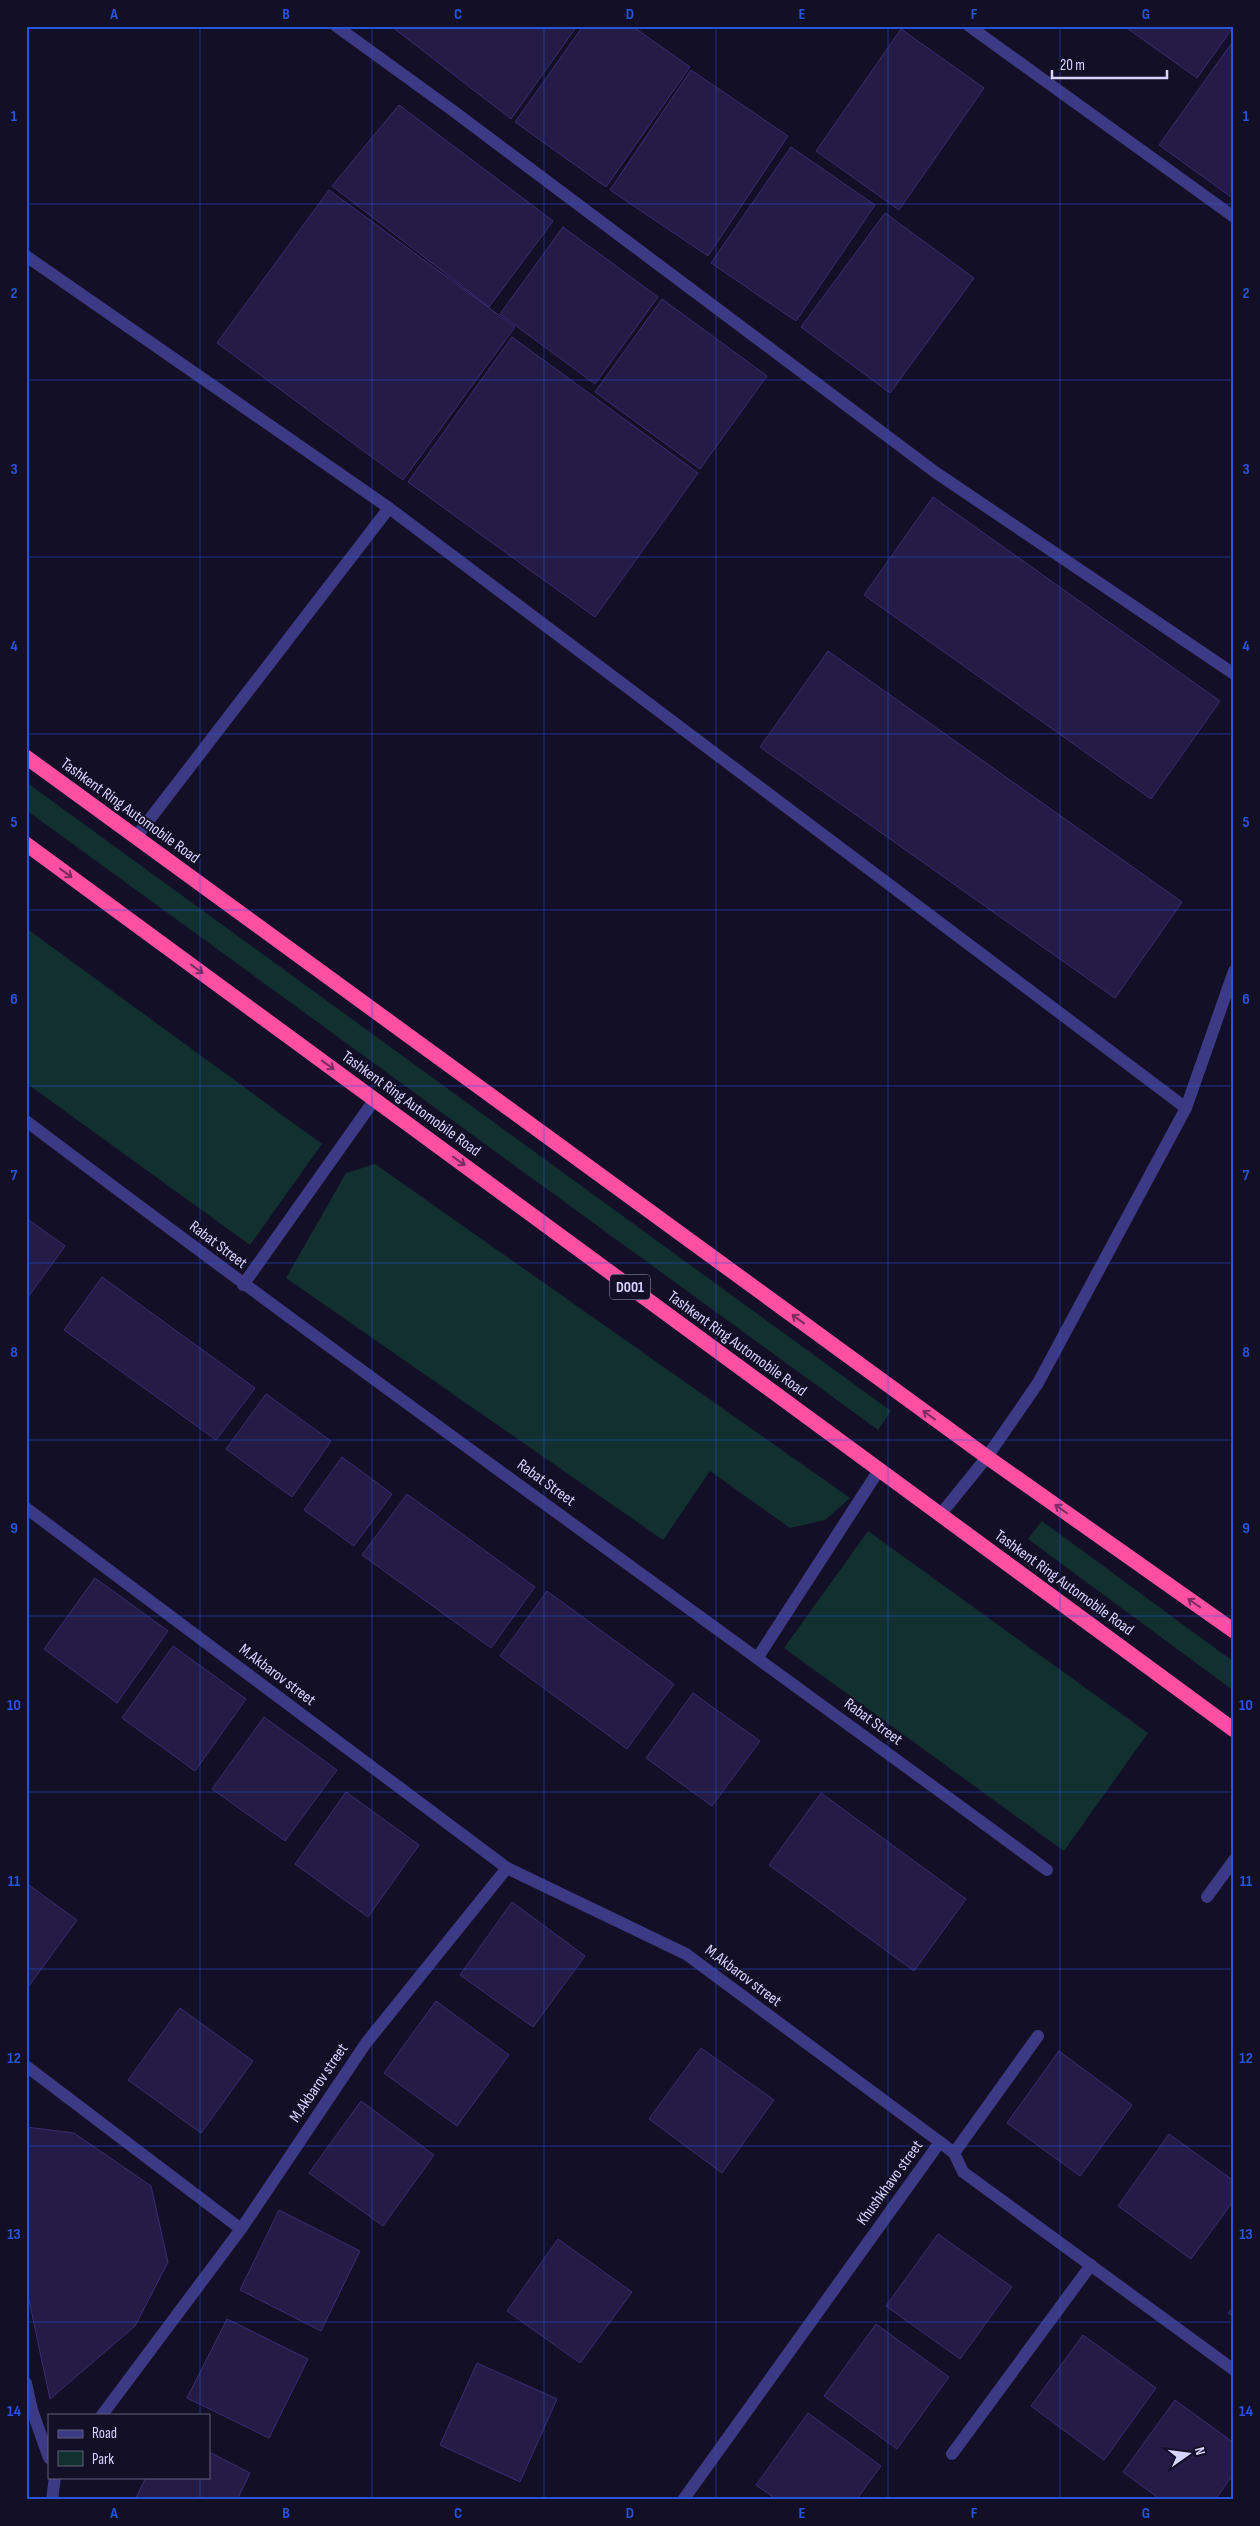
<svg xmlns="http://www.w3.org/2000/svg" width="1260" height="2526" font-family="'Sofia Sans Condensed',sans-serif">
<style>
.green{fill:#12302f}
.building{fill:#241b47;stroke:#3b2d73}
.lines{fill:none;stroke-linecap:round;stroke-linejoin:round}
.lane{stroke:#3d3a85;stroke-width:12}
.street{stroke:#3d3a85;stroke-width:12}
.highway{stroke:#ff4fa3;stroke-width:15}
.oneway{stroke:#7d2c5e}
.grid{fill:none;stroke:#2655da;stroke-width:1;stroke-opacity:0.55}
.labels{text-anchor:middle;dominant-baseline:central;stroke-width:4;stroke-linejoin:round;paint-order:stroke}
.shield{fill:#130f26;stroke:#9e99be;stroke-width:1}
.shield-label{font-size:15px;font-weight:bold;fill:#d9d4ff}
.street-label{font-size:16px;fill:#d9d4ff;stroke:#130f26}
.neatline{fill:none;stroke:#2655da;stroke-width:2}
.grid-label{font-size:16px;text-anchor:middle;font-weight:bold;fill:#2655da}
</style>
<rect width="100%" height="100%" fill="#130f26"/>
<path class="green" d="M26 782 891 1411 878 1430 26 810Z
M26 928 322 1144 250 1245 26 1083Z
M375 1164 850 1498 825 1520 790 1528 710 1471 663 1540 286 1278 346 1173Z
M1042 1521 1234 1662V1691L1028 1539Z
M868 1531 1148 1733 1064 1851 784 1648Z"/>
<path class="building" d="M391 26H577L511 119Z
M583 26H632L690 67 606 187 515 122Z
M1124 26H1234L1197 78Z
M901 29 984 88 899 210 816 151Z
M1234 40V199L1159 145Z
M691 70 788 136 708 256 610 190Z
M399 105 553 221 489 307 332 186Z
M791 147 875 205 796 321 711 263Z
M329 190 515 327 403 480 217 343Z
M885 213 974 278 890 393 801 327Z
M563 227 658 297 595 384 500 314Z
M662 299 767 376 700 469 595 392Z
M512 337 698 473 595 617 408 482Z
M933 497 1220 701 1151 799 864 595Z
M828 651 1182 902 1115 998 760 747Z
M26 1218 65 1246 26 1300Z
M102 1277 255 1388 216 1440 64 1330Z
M266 1394 331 1441 292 1497 226 1449Z
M342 1457 392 1494 354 1546 304 1510Z
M407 1494 535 1587 491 1648 362 1555Z
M95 1578 168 1631 117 1703 44 1649Z
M547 1591 674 1684 627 1749 500 1656Z
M173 1646 246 1699 195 1771 122 1718Z
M693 1693 760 1741 712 1806 646 1758Z
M264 1717 337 1770 285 1841 212 1789Z
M346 1792 419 1845 368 1917 295 1864Z
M821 1793 966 1899 914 1971 769 1865Z
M26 1883 77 1920 26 1990Z
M512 1902 585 1956 533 2027 460 1975Z
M436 2001 509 2055 457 2126 384 2073Z
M180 2008 253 2061 201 2133 128 2080Z
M701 2048 774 2100 722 2173 649 2119Z
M1059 2051 1132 2105 1080 2176 1007 2123Z
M361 2101 434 2155 383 2226 309 2173Z
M26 2127 74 2133 151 2186 168 2262 135 2326 50 2399 26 2286Z
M1169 2134 1234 2181V2200L1191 2259 1118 2206Z
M279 2210 360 2251 321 2331 240 2290Z
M938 2234 1012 2287 960 2359 886 2306Z
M558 2239 632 2292 580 2363 507 2311Z
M1234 2306V2317L1228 2313Z
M227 2319 308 2359 269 2438 187 2398Z
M876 2324 949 2377 897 2449 824 2396Z
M1083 2335 1156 2388 1104 2460 1031 2406Z
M477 2363 557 2399 520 2482 440 2445Z
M1175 2400 1234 2443V2473L1215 2500H1161L1123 2472Z
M808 2413 881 2466 856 2500H777L756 2485Z
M209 2452 250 2473 237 2500H135L146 2477H209Z"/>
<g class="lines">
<path class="lane" d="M136 837 389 508
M1207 1897 1234 1860
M954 2153 1038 2036
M952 2454 1091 2265"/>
<path class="street" d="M336 26 452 110 935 472 1234 674
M969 26 1234 217
M26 256 389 508 1186 1108
M26 1121C363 1375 707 1620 1047 1870
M243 1285 375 1099
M26 1508 507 1868 686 1954 940 2142
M940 1515 987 1457 1038 1383 1186 1108 1234 971
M758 1657 879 1470
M26 2066 241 2229
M26 2383 32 2410 49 2458
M102 2415 241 2229 366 2043 507 1868
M52 2500 55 2477
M683 2500 940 2142 954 2153 963 2172 1234 2370"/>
<path class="highway" d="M26 757 987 1457 1234 1631
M26 844 1234 1730"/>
</g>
<defs><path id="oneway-shaft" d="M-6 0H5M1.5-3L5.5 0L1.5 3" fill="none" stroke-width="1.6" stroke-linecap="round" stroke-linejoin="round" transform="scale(1.25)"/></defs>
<g class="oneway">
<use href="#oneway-shaft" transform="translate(66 873) rotate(36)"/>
<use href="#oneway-shaft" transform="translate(197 969) rotate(36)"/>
<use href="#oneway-shaft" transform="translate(328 1065) rotate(36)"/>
<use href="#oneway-shaft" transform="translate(459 1161) rotate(36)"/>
<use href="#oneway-shaft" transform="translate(798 1319) rotate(-144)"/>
<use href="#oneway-shaft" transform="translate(929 1415) rotate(-144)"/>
<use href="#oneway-shaft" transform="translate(1061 1509) rotate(-145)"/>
<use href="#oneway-shaft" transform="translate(1194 1603) rotate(-145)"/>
</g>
<path class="grid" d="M200 26V2415M372 26V2500M544 26V2500M716 26V2500M888 26V2500M1060 26V2500M26 204H1234M26 380H1234M26 557H1234M26 734H1234M26 910H1234M26 1086H1234M26 1263H1234M26 1440H1234M26 1616H1234M26 1792H1234M26 1969H1234M26 2146H1234M26 2322H1234M200 2477V2500"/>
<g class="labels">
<rect class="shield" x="610" y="1274.5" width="40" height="25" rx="4"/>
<g class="shield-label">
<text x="630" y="1287">D001</text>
</g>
<g class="street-label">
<text transform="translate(130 811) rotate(36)">Tashkent Ring Automobile Road</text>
<text transform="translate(411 1104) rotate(36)">Tashkent Ring Automobile Road</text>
<text transform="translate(218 1245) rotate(37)">Rabat Street</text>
<text transform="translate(737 1344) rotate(36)">Tashkent Ring Automobile Road</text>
<text transform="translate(546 1483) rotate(36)">Rabat Street</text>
<text transform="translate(1064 1583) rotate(36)">Tashkent Ring Automobile Road</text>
<text transform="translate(277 1675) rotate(37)">M.Akbarov street</text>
<text transform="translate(873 1722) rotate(36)">Rabat Street</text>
<text transform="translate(743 1976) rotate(37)">M.Akbarov street</text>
<text transform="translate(319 2083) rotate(-56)">M.Akbarov street</text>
<text transform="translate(890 2183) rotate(-54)">Khushkhavo street</text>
</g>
</g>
<rect width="1260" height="2526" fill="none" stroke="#130f26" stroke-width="55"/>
<rect x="48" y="2414" width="162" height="65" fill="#130f26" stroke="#625e7d"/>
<rect x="58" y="2430" width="25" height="8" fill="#3d3a85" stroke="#625e7d"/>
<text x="92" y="2438" font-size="15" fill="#d9d4ff">Road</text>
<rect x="58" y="2451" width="25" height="15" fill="#12302f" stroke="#625e7d"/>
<text x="92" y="2464" font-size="15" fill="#d9d4ff">Park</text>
<g transform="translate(1188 2454) rotate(76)" stroke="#130f26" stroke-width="4" paint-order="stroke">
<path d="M0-4L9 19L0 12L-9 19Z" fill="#d9d4ff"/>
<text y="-8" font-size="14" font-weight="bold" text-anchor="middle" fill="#d9d4ff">N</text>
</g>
<path d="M1052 70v8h115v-8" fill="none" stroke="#d9d4ff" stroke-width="2.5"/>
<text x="1060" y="70" font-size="15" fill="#d9d4ff" stroke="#130f26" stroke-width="4" paint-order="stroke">20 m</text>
<rect x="28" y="28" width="1204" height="2470" class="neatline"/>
<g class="grid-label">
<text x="114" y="19">A</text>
<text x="286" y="19">B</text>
<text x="458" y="19">C</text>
<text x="630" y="19">D</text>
<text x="802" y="19">E</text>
<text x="974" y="19">F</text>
<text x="1146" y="19">G</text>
<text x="14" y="121">1</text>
<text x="1246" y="121">1</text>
<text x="14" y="298">2</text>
<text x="1246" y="298">2</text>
<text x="14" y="474">3</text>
<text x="1246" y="474">3</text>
<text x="14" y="651">4</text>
<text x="1246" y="651">4</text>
<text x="14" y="827">5</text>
<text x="1246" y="827">5</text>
<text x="14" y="1004">6</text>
<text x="1246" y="1004">6</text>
<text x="14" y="1180">7</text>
<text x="1246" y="1180">7</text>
<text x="14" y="1357">8</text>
<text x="1246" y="1357">8</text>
<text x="14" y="1533">9</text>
<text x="1246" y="1533">9</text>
<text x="14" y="1710">10</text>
<text x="1246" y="1710">10</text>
<text x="14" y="1886">11</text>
<text x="1246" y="1886">11</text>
<text x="14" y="2063">12</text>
<text x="1246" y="2063">12</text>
<text x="14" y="2239">13</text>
<text x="1246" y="2239">13</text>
<text x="14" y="2416">14</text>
<text x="1246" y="2416">14</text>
<text x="114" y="2518">A</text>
<text x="286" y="2518">B</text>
<text x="458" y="2518">C</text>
<text x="630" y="2518">D</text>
<text x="802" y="2518">E</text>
<text x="974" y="2518">F</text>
<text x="1146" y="2518">G</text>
</g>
</svg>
